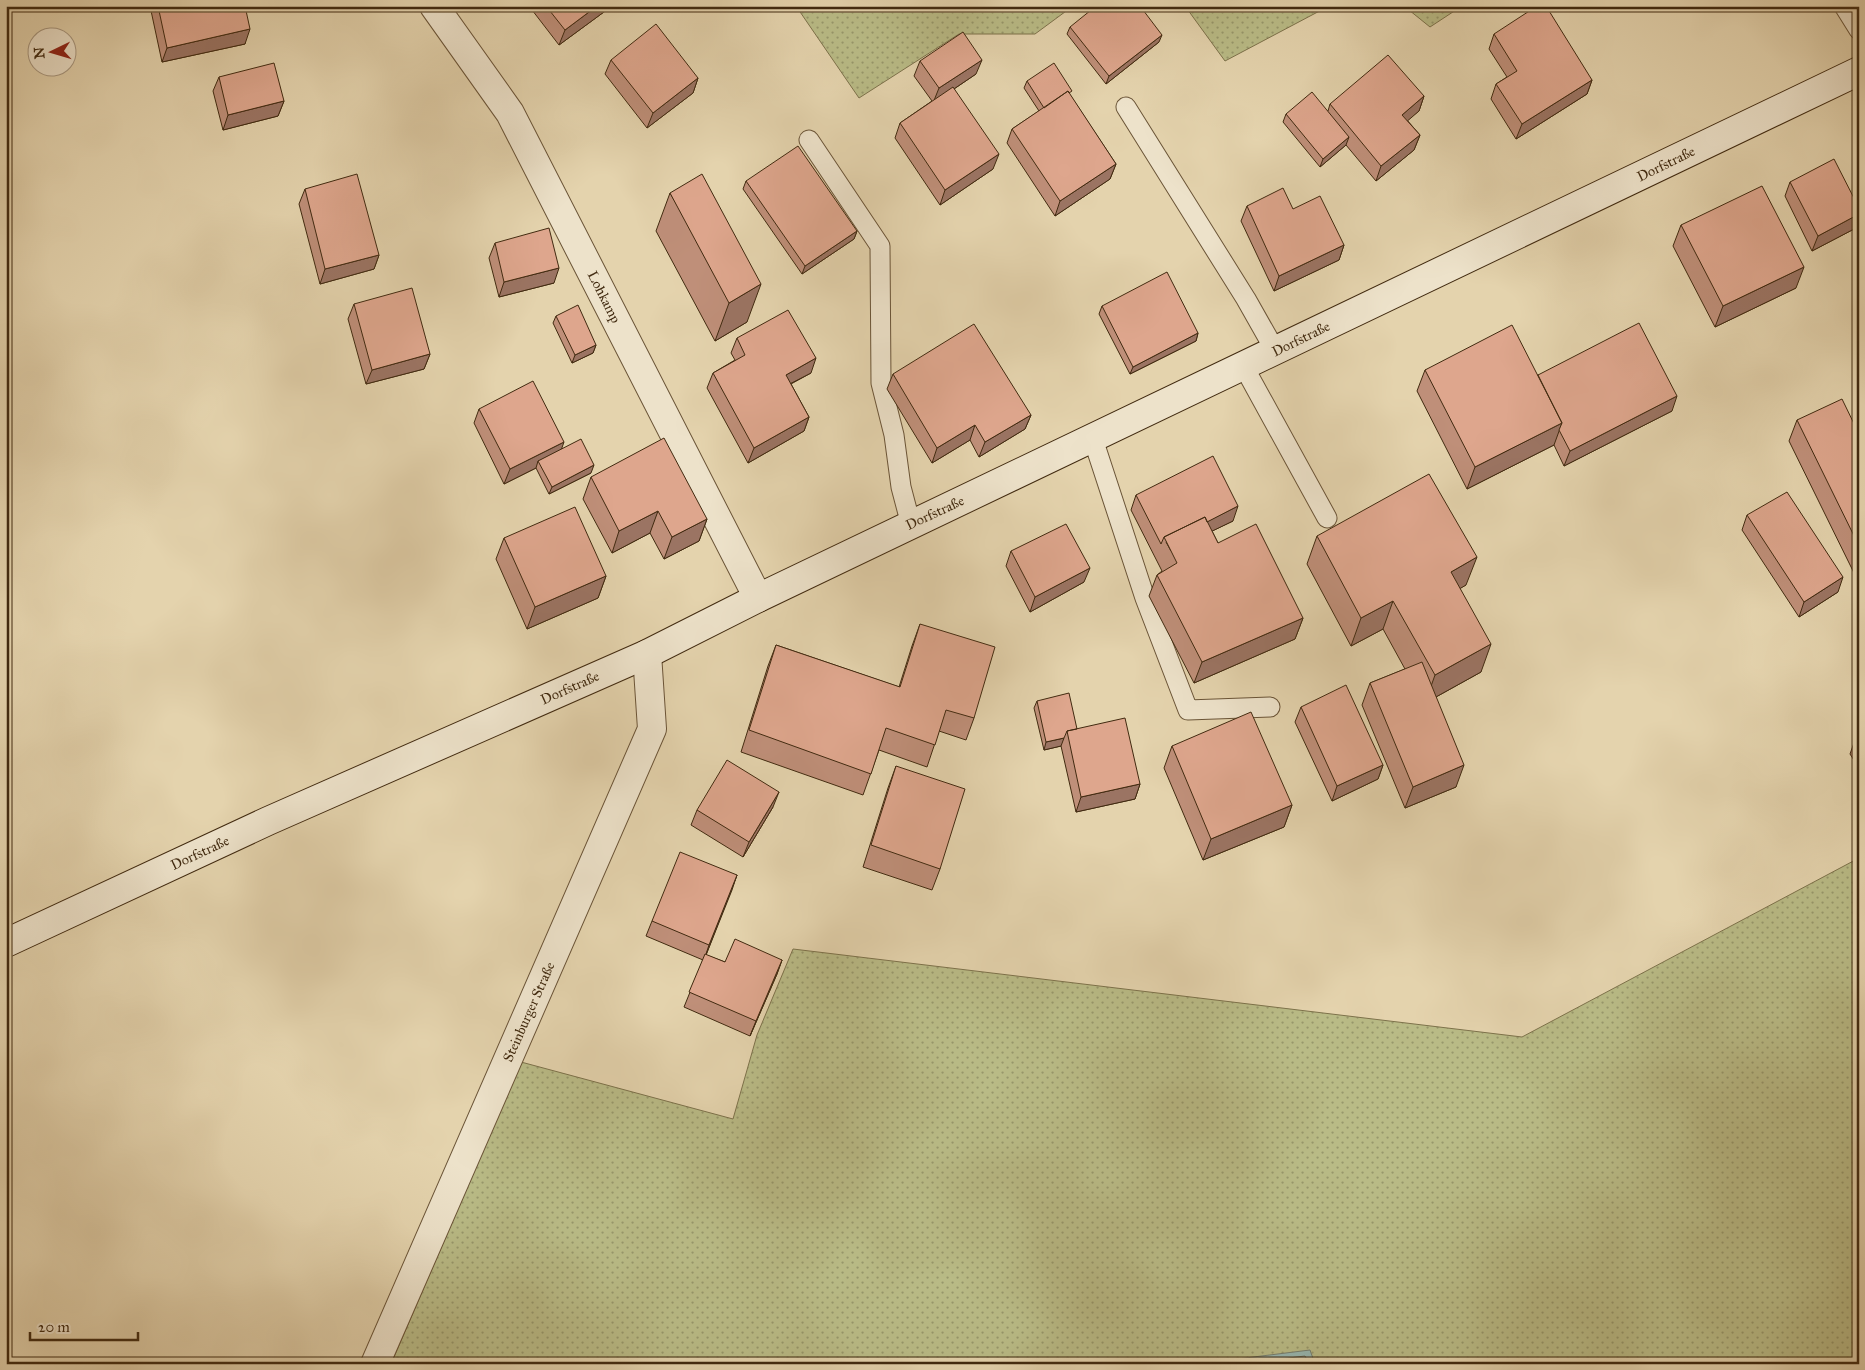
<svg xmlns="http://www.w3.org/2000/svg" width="1865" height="1370" font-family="'IM FELL Great Primer',serif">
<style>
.grass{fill:url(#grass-dots);stroke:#7d724b}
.water{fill:#97b7b1;stroke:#757f71}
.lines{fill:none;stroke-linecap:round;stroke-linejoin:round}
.shore{stroke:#6c7060;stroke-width:1}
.lane-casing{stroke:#6a5437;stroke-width:21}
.street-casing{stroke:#6a5437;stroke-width:30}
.secondary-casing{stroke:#412a10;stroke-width:30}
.lane{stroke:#ede2ca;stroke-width:19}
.street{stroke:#ede2ca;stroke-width:28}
.secondary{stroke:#ede2ca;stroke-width:28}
.wall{fill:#bf8f79;stroke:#412a10}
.shaded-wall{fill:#9b7463;stroke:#412a10}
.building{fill:#dea68d;stroke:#412a10}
.labels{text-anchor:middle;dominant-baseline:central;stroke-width:4;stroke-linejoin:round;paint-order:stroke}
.street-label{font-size:14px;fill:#412a10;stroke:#ede2ca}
</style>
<defs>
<pattern id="grass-dots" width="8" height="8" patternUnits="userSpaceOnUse" patternTransform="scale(1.25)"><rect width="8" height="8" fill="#b9bb86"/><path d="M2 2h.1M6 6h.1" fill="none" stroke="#98986c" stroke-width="1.8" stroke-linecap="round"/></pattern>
</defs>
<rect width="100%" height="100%" fill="#e4d3ad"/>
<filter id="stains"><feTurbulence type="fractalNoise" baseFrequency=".004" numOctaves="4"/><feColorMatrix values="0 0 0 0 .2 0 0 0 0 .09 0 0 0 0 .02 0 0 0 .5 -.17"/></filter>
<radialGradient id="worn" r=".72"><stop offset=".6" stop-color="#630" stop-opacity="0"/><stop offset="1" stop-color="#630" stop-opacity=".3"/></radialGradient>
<path class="grass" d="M796 6H1073L1035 34H959L859 98Z
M1185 6H1329L1225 61Z
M1404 6H1462L1430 27Z
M1859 858V1364H391L521 1062 733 1119 757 1035 793 949 1522 1037Z"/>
<path class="water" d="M1310 1350 1315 1364H1197Z"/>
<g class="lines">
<path class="shore" d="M1240 1364 1305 1356 1309 1364"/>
<defs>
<path id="lane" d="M1844 6 1859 30
M1126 107 1246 299 1276 352
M809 140 880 246 881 383 894 435 901 487 911 525
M1244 367 1327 518
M1093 439 1145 598 1188 710 1270 707"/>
<path id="street" d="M434 6 510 113 758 598
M375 1364 652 729 647 654"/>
<path id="secondary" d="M6 943 268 821 647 654 758 598 1859 71"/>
</defs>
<use href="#lane" class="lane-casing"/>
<use href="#street" class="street-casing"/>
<use href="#secondary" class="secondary-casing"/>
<use href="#lane" class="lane"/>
<use href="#street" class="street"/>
<use href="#secondary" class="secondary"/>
</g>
<path class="wall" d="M150 6H245V44L162 62Z
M529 6H609L608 9 559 45Z
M1070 27 1159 42 1106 84 1067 34Z
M1494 34 1592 80 1587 94 1516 139 1491 99 1496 84 1507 77 1489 49Z
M611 60 698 78 693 93 647 128 605 74Z
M920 61 976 74 954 89 993 169 940 205 895 138 900 123 932 101 914 76Z
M219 77 284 101 278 116 223 130 213 91Z
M1027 81 1070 95 1116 164 1110 179 1055 216 1007 143 1012 129 1039 111 1024 88Z
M1424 96 1419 111 1407 120 1420 135 1414 150 1376 181 1346 145 1320 167 1283 122 1286 114 1328 111 1330 104Z
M746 181 857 231 854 239 802 274 743 189Z
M1790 182 1856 228 1812 251 1785 196Z
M305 189 379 255 374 269 320 284 299 204Z
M670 193 747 322 715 341 656 231Z
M1247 206 1293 209 1344 245 1339 260 1274 291 1241 221Z
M1681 225 1796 288 1715 327 1673 246Z
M495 243 554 283 499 297 489 258Z
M354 304 430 354 424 369 366 384 348 319Z
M1102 306 1198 333 1196 341 1130 374 1099 314Z
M556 316 596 345 593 353 572 363 553 323Z
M737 338 811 373 791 384 809 417 804 431 748 463 707 388 713 373 735 360 731 353Z
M1425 370 1538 375 1672 411 1564 466 1554 445 1467 489 1417 391Z
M893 374 1031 415 1025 429 979 457 970 440 932 463 887 389Z
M479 409 561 449 591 473 549 494 536 468 504 484 474 423Z
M1797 420 1859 434V574L1855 575 1789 441Z
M591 477 707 519 699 541 664 559 650 533 612 553 583 499Z
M1136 495 1233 521 1212 531 1218 543 1303 618 1295 639 1194 683 1149 596 1157 575 1162 571 1131 510Z
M1747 515 1838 592 1799 617 1742 530Z
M1317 536 1466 585 1460 588 1481 672 1436 697 1456 787 1405 808 1362 705 1370 683 1405 669 1383 629 1351 646 1307 564Z
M504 538 606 576 598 598 527 629 496 559Z
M1011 551 1084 582 1030 612 1006 566Z
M920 624 974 718 966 740 939 731 927 767 879 750 863 795 741 752 768 666 776 645 899 687 912 646Z
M1037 701 1077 729 1140 784 1135 799 1076 812 1061 746 1044 750 1034 708Z
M1301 707 1383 765 1378 779 1332 801 1295 722Z
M1859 737V768L1850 754 1855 740Z
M1172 746 1292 805 1284 827 1203 860 1164 768Z
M896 766 940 869 932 890 863 867 888 788Z
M773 807 743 857 691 825 697 810Z
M737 875 706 955 725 962 782 960 777 974 750 1036 684 1007 703 960 646 936 652 921Z"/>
<path class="shaded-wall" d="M597 6H609L608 9 559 45 565 30Z
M250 29 245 44 162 62 167 48Z
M1162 35 1159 42 1106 84 1109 76Z
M982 60 976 74 933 103 939 88Z
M698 78 693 93 647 128 653 113Z
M1592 80 1587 94 1516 139 1522 124Z
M1424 96 1419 111 1397 130 1402 115Z
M284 101 278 116 223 130 228 115Z
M1420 135 1414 150 1376 181 1381 166Z
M1349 137 1346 145 1320 167 1323 159Z
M999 154 993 169 940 205 945 190Z
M1116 164 1110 179 1055 216 1060 201Z
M1859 214V220L1856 228 1812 251 1818 236Z
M857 231 854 239 802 274 805 266Z
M1344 245 1339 260 1274 291 1279 276Z
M379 255 374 269 320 284 325 269Z
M1804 267 1796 288 1715 327 1723 306Z
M559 268 554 283 499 297 504 282Z
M761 284 747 322 715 341 729 303Z
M1198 333 1196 341 1130 374 1133 367Z
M596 345 593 353 572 363 575 355Z
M430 354 424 369 366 384 372 370Z
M816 358 811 373 780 389 786 375Z
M1677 396 1672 411 1564 466 1570 451Z
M1031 415 1025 429 979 457 985 442Z
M809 417 804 431 748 463 754 448Z
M1562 423 1554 445 1467 489 1475 467Z
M975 425 970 440 932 463 937 448Z
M564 442 559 456 538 461 536 468 504 484 510 469Z
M594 465 591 473 549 494 552 487Z
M1238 506 1233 521 1171 551 1166 542Z
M658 511 650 533 612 553 619 531Z
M707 519 699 541 664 559 672 537Z
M1477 557 1466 585 1441 600 1451 572Z
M1859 564V574L1855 575Z
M1090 568 1084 582 1030 612 1035 597Z
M606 576 598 598 527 629 535 607Z
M1843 577 1838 592 1799 617 1804 602Z
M1393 601 1383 629 1351 646 1361 618Z
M1303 618 1295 639 1194 683 1202 662Z
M1491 644 1481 672 1425 703 1435 675Z
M1064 738 1061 746 1044 750 1046 742Z
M1383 765 1378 779 1332 801 1337 786Z
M1464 765 1456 787 1405 808 1413 787Z
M1140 784 1135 799 1076 812 1081 797Z
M779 792 773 807 743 857 749 842Z
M1292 805 1284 827 1203 860 1211 839Z
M737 875 732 890 704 960 709 945Z
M782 960 777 974 750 1036 756 1021Z"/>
<path class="building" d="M158 6H245L250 29 167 48Z
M546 6H597L565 30Z
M1096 6H1140L1162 35 1109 76 1070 27Z
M1537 6H1546L1592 80 1522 124 1496 84 1517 71 1494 34Z
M656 24 698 78 653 113 611 60Z
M963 32 982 60 939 88 920 61Z
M1388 55 1424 96 1402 115 1420 135 1381 166 1330 104Z
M274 63 284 101 228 115 219 77Z
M1054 63 1072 91 1069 93 1068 91 1044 108 1027 81Z
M953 87 999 154 945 190 900 123Z
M1068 91 1116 164 1060 201 1012 129Z
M1312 92 1349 137 1323 159 1286 114Z
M798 146 857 231 805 266 746 181Z
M1834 159 1859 208V214L1818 236 1790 182Z
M357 174 379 255 325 269 305 189Z
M702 174 761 284 729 303 670 193Z
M1762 186 1804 267 1723 306 1681 225Z
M1283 188 1293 209 1320 196 1344 245 1279 276 1247 206Z
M549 228 559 268 504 282 495 243Z
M1167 272 1198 333 1133 367 1102 306Z
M412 288 430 354 372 370 354 304Z
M578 305 596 345 575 355 556 316Z
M788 310 816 358 786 375 809 417 754 448 713 373 745 355 737 338Z
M1639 323 1677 396 1570 451 1559 430 1562 423 1538 375Z
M974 324 1031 415 985 442 975 425 937 448 893 374Z
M1512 325 1562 423 1475 467 1425 370Z
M533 381 564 442 510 469 479 409Z
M1842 399 1859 434V546L1797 420Z
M664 438 707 519 672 537 658 511 619 531 591 477Z
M581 439 594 465 552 487 538 461Z
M1213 456 1238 506 1207 522 1205 517 1164 537 1161 544 1136 495Z
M1429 474 1477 557 1451 572 1491 644 1435 675 1393 601 1361 618 1317 536Z
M1787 492 1843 577 1804 602 1747 515Z
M575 507 606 576 535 607 504 538Z
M1205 517 1218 543 1256 524 1303 618 1202 662 1157 575 1177 563 1164 537Z
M1066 524 1090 568 1035 597 1011 551Z
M920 624 995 647 974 718 946 710 935 745 886 728 871 774 749 730 776 645 900 687Z
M1422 662 1464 765 1413 787 1370 683Z
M1346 685 1383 765 1337 786 1301 707Z
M1069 693 1077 729 1067 731 1064 738 1046 742 1037 701Z
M1251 712 1292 805 1211 839 1172 746Z
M1125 718 1140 784 1081 797 1067 731Z
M1859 737V745L1855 740Z
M727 760 779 792 749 842 697 810Z
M896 766 965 789 940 869 871 845Z
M680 852 737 875 709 945 652 921Z
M735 939 782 960 756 1021 689 992 705 954 725 962Z"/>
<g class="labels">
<g class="street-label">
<text transform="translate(1666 164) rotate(-26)">Dorfstraße</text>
<text transform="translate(604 297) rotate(63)">Lohkamp</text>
<text transform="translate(1301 339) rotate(-26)">Dorfstraße</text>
<text transform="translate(935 513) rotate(-25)">Dorfstraße</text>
<text transform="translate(570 688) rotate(-24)">Dorfstraße</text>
<text transform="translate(200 853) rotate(-25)">Dorfstraße</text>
<text transform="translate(529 1012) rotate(-66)">Steinburger Straße</text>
</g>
</g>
<rect width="1865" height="1370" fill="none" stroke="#e4d3ad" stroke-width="25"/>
<rect x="8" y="8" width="1850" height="1355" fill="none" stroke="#412a10" stroke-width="2.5"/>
<rect x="12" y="12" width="1840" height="1345" fill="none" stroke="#412a10"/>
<g transform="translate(52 52) rotate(265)"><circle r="24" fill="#ede2ca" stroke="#a89880"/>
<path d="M0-4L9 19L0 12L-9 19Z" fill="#8f2418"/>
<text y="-8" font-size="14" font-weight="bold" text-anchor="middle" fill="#412a10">N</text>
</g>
<path d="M30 1332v8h108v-8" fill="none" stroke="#412a10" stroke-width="2.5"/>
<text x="38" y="1332" font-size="15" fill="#412a10" stroke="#ede2ca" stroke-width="4" paint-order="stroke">20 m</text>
<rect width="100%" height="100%" filter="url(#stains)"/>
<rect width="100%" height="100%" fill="url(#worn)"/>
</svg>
